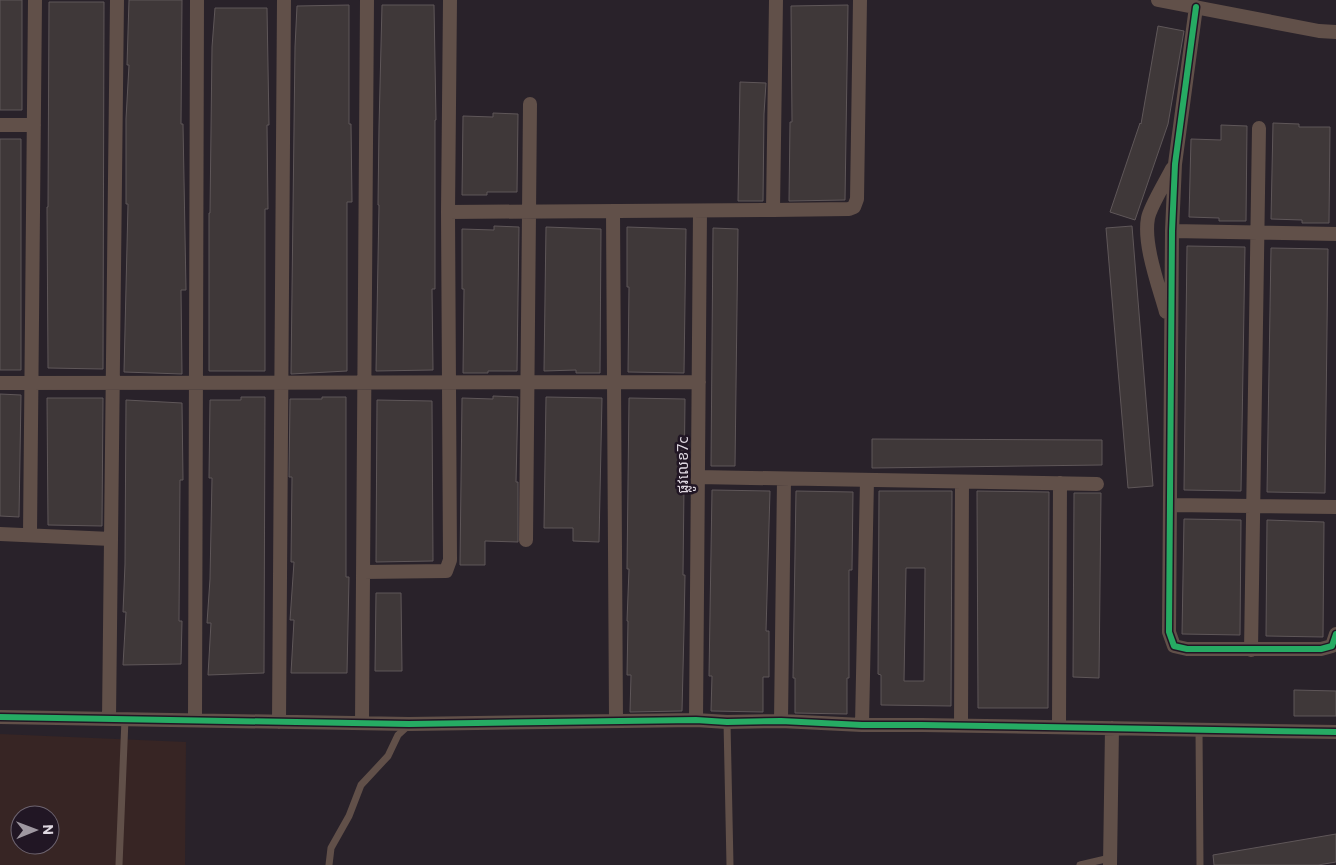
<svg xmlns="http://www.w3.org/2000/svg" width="1336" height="865" font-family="Commissioner,'Noto Sans Khmer',sans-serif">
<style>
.commercial{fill:#372524;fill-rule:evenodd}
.building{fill:#3f3839;stroke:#5f5759;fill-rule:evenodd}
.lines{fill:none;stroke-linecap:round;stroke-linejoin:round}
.service{stroke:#615049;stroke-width:7}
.minor{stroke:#615049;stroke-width:14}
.cycleway-casing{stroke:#211624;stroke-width:9}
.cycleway{stroke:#26ab63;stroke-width:6}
.labels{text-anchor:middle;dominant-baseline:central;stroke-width:5;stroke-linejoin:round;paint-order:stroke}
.street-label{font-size:15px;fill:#dfd8e1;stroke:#211624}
</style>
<rect width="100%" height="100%" fill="#29222a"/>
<path class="commercial" d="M0 734 186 742 185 865H0ZM20 815H50V845H20Z"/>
<path class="building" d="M0 0H22V110H0Z
M129 0H182L181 124H183L186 290H181L182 374 124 372 128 204H126V119L129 65H127Z
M49 2H104L103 369 48 368 47 207H48Z
M349 5V124H351L352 202H347V371L291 374 295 47 297 6Z
M382 5H434L436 120H435V289H432L433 370 376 371 379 205H378L379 127Z
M848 5 845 200 789 201 790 122H792L791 6Z
M215 8H267L269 125H267L268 209H265V371H209V213H210L212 47Z
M1158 26 1184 31 1168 124 1135 220 1110 212 1140 123 1141 124Z
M740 82 766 83 764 114 763 201H738Z
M493 113 518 114 517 192H487V195H462L463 116 493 117Z
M1273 123 1299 124V127H1330L1329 223H1302V220L1271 219Z
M1221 125 1247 126 1246 221H1219V218L1189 217 1191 139 1221 140Z
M0 139H21V370H0Z
M494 226 519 227 517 371H488V373H463L464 289H462V229L494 230Z
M1132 226 1153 486 1128 488 1106 228Z
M546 227 601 229 600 373H576V370L544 371Z
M627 227 686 229 684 373 628 372 629 287H627Z
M713 228 738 229 735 466H711Z
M1187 246 1245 247 1241 491 1184 490Z
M1271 248 1328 249 1325 493 1267 492Z
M0 394 21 395 19 517 0 516Z
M493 396 518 397 516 482H518V542L485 541V565H460L462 398 493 399Z
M241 397H265L264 673 208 675 211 623H207L210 579 212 478H209L210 400H241Z
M322 397H346V577H349L347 673H291L294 620H290L294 562H291L292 477H289L290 399H322Z
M546 397 602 398 599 542 573 541V528H544Z
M47 398H103L102 526 48 525Z
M629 398 685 399 683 575H685L684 629 682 711 630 712 631 675H627L628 621H627L629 569H627Z
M126 400 182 403 183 480H180L179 621H182L181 664 123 665 126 612H123L125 564Z
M377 400 432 401 433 561 376 562Z
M872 439 1102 440V465L872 468Z
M712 490 770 491 766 631H769V677H763V712L711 711 712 676H709Z
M796 491 853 492 852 570H849V678H847V714L795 713V678H793Z
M879 491H952L951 706 881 705V675L878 674ZM906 568H925L924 681H904Z
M977 491 1049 492 1048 708H978Z
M1074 493H1101L1099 678 1073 677Z
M1184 519 1241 520 1240 635 1182 634Z
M1267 520 1324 522 1323 637 1266 636Z
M376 593H401L402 671H375Z
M1294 690 1336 691V716H1294Z
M1336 834V862L1318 865H1214L1213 855Z"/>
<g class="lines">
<path class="service" d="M727 722 730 865
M1199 729 1200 865
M119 865 125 719
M329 865 331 848 349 816 361 785 388 756 398 735 409 725
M1080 865 1110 858"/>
<path class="minor" d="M1158 0 1319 31 1336 32
M1196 7 1175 164 1172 231 1169 632 1174 646 1187 649H1321L1332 646 1336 634
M0 125H34
M773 210 849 209 854 207 857 199 860 0
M613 211 616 720
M448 212 773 210 776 0
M1172 231 1336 234
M1166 312C1159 287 1143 244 1148 218 1150 207 1166 181 1172 169
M0 383 699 382
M698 477 1097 484
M1171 505 1336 507
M0 534 111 539
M30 534 35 0
M526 540 530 104
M363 572 446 571 450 560 448 212 450 0
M1251 650 1259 128
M0 717 409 724 696 720 727 722 781 721 862 725H922L1336 732
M109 719 117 0
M195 720 197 0
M696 720 700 211
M781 721 784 479
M279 722 284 0
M362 723 367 0
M862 725 867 480
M961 725 962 482
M1059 727 1060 483
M1110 865 1112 728"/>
<defs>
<path id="cycleway" d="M1196 7 1175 164 1172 231 1169 632 1174 646 1187 649H1321L1332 646 1336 634
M0 717 409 724 696 720 727 722 781 721 862 725H922L1336 732"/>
</defs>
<use href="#cycleway" class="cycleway-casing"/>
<use href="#cycleway" class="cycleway"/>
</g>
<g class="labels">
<g class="street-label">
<text transform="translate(682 465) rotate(-90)">ផ្លូវលេខ7c</text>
</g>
</g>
<g transform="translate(35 830) rotate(89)"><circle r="24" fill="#211624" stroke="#6d6470"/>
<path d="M0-4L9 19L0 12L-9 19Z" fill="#9f98a1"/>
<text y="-8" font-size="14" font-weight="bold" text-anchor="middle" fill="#dfd8e1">N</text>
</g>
</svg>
